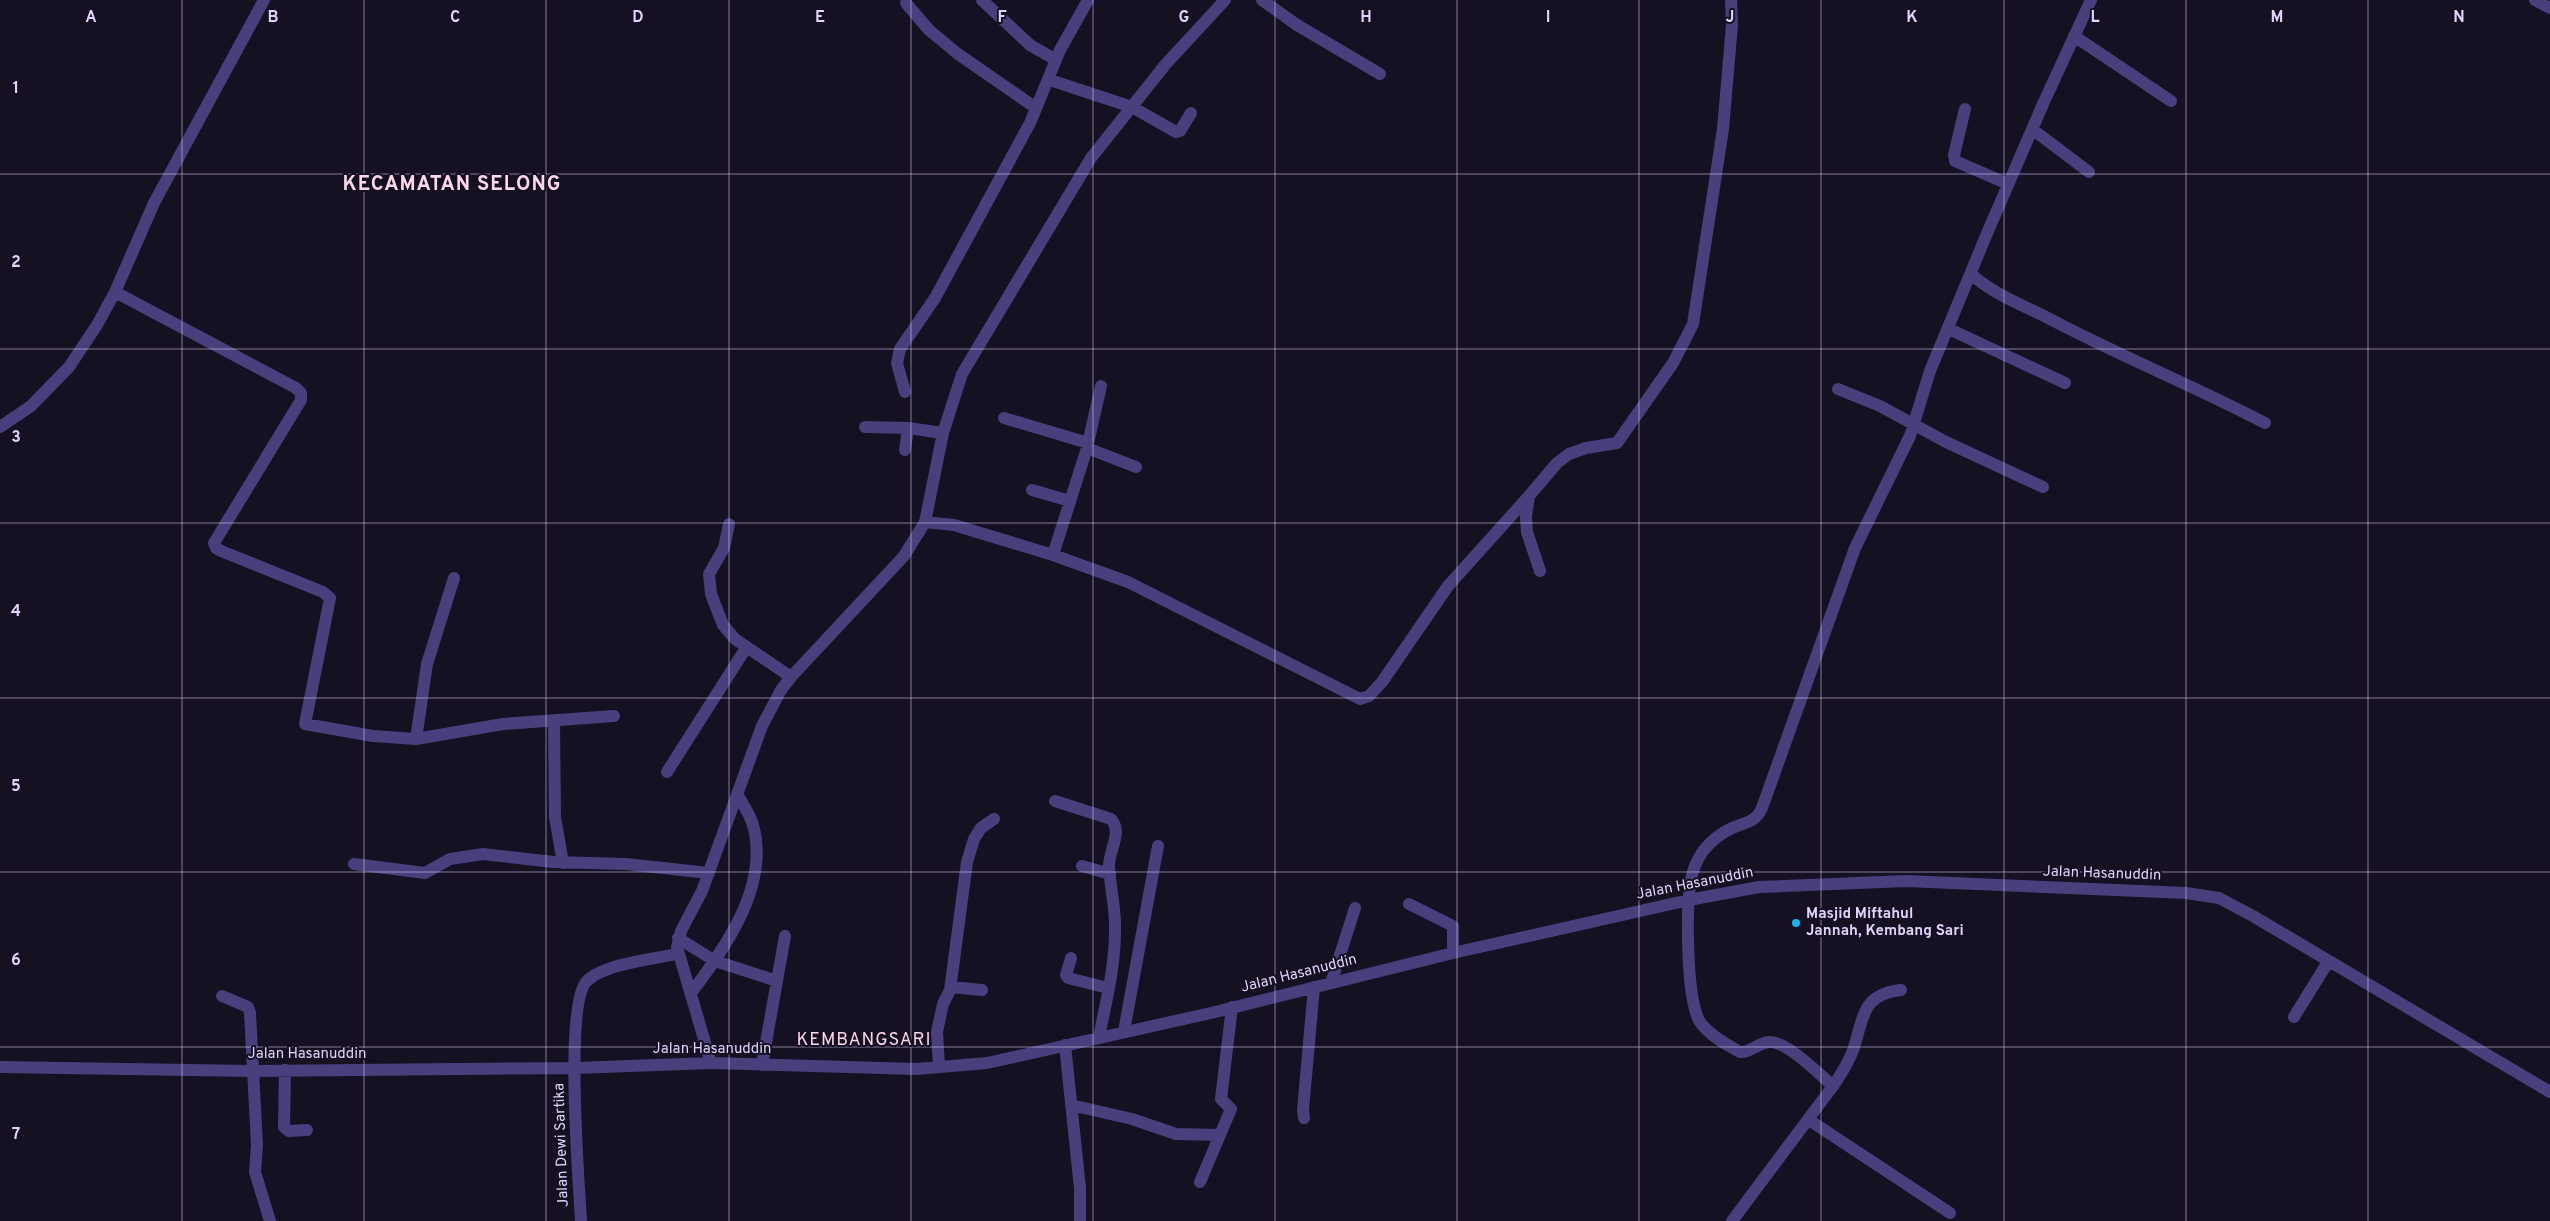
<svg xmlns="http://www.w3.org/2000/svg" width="2550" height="1221" font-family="Overpass,sans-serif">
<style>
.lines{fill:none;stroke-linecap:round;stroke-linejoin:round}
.minor{stroke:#493f7d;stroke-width:12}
.grid{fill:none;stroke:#ded4fc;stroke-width:1;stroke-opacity:0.55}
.poi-dot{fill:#13b8e9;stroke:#151022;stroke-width:2}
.labels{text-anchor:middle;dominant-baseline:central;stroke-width:4;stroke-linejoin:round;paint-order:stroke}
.street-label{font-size:15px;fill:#ded4fc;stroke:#151022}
.poi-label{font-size:15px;font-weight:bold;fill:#ded4fc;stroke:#151022;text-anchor:start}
.quarter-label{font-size:18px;letter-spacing:1px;fill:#fcd6e9;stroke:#151022}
.district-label{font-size:20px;font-weight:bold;letter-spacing:1px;fill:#fcd6e9;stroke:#151022}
.grid-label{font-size:16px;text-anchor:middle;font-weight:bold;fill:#ded4fc;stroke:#151022;stroke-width:4;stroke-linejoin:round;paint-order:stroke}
</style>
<rect width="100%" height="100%" fill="#151022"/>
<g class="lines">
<path class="minor" d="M982 0 1030 45 1056 60
M1262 0 1297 25 1380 74
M2535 0 2550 8
M906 3 929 30 958 54 1036 108
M2074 36 2171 101
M1050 80 1132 107 1176 132 1180 131 1191 113
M1965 109 1954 155 1955 161 2008 184
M2032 129 2089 172
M1971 274C1993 294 2023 305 2050 319 2120 356 2194 386 2265 423
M115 292 296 388 301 393V400L214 543 216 548 221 551 323 592 330 598 305 724 373 736 416 739 503 724 614 716
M1949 329 2065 383
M1838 389 1880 406 1946 442 2043 487
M905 392 897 363 900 349 935 298 1030 123 1060 50 1088 0
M1004 418 1088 443
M0 427 31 406 69 367 97 325 115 292 154 203 264 0
M865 427 908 428 943 433
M1087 448 1136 467
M905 450 908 428
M1032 490 1070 501
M925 522 954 525 1053 555 1128 582 1360 699 1369 696 1382 682 1448 586 1529 496
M729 524 724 548 709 574 711 594 723 625 735 639 791 677
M1053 555 1087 448 1101 386
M1540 571 1527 532 1526 516 1529 496 1557 463 1569 454 1586 448 1617 443 1673 363 1693 324 1723 129 1732 25 1731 0
M554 721 555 817 563 863
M416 739 427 664 454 578
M667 772 746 648
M1055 801 1111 819C1123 832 1109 850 1109 866 1110 888 1116 909 1115 931 1115 967 1106 1002 1099 1037
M354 864 425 873 450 859 483 854 553 862 626 864 709 873
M1082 866 1110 874
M1409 904 1453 926V953
M678 938 715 961 777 981
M1071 958 1066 975 1068 978 1108 988
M1331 983 1355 908
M951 987 982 990
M691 993C725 948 770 886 753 825 750 814 742 803 737 794
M222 996 248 1007 250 1013 257 1145 255 1172 270 1221
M2294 1017 2328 962
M1124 1031 1158 846
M1065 1045 1080 1188V1221
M711 1063 677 947 681 931 702 891 762 726 781 690 791 677 904 556 925 522 943 433 962 374 1091 158 1165 65 1225 0
M762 1065 785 936
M0 1067 252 1071 575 1068 711 1063 916 1069 987 1063 1211 1013 1453 953 1689 900 1759 887 1906 881 2186 893 2219 898 2253 916 2550 1092
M939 1067 937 1032 943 1004 950 990 967 862 974 839 981 828 994 819
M285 1070 284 1127 289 1131 307 1130
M1833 1086C1842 1073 1851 1059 1855 1044 1864 1014 1864 994 1901 990
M1071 1105 1132 1119 1176 1134 1219 1135
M1304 1118 1303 1110 1314 987
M1809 1120 1950 1213
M1200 1182 1231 1109 1221 1099 1232 1007
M581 1221C579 1182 564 1003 587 981 604 964 653 959 677 954
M1732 1221 1833 1086C1819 1074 1787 1041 1769 1042 1758 1043 1750 1053 1740 1052 1727 1045 1709 1035 1700 1022 1686 999 1686 907 1691 879 1693 869 1697 860 1703 851 1711 841 1721 833 1732 828 1746 822 1756 822 1762 808L1855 548 1910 436 1930 371 1988 231 2043 104 2091 0"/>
</g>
<path class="grid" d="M182 0V1221M364 0V1221M546 0V1221M729 0V1221M911 0V1221M1093 0V1221M1275 0V1221M1457 0V1221M1639 0V1221M1821 0V1221M2004 0V1221M2186 0V1221M2368 0V1221M0 174H2550M0 349H2550M0 523H2550M0 698H2550M0 872H2550M0 1047H2550"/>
<circle class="poi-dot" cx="1796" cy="923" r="5"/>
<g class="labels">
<g class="street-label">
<text transform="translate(2102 874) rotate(2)">Jalan Hasanuddin</text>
<text transform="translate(1695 884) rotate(-11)">Jalan Hasanuddin</text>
<text transform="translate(1299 974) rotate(-14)">Jalan Hasanuddin</text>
<text x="712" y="1049">Jalan Hasanuddin</text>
<text x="307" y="1054">Jalan Hasanuddin</text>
<text transform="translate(562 1145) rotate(-92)">Jalan Dewi Sartika</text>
</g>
<g class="poi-label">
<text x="1806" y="914">Masjid Miftahul<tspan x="1806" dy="17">Jannah, Kembang Sari</tspan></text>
</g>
<g class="quarter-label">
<text x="864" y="1040">KEMBANGSARI</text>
</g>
<g class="district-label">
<text x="452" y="185">KECAMATAN SELONG</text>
</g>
</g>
<g class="grid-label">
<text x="91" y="22">A</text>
<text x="273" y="22">B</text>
<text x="455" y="22">C</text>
<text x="638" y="22">D</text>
<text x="820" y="22">E</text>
<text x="1002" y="22">F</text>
<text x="1184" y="22">G</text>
<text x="1366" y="22">H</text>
<text x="1548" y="22">I</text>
<text x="1730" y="22">J</text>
<text x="1912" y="22">K</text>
<text x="2095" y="22">L</text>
<text x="2277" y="22">M</text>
<text x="2459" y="22">N</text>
<text x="16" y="93">1</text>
<text x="16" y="267">2</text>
<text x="16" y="442">3</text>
<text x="16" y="616">4</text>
<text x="16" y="791">5</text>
<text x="16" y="965">6</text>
<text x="16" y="1139">7</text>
</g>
</svg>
